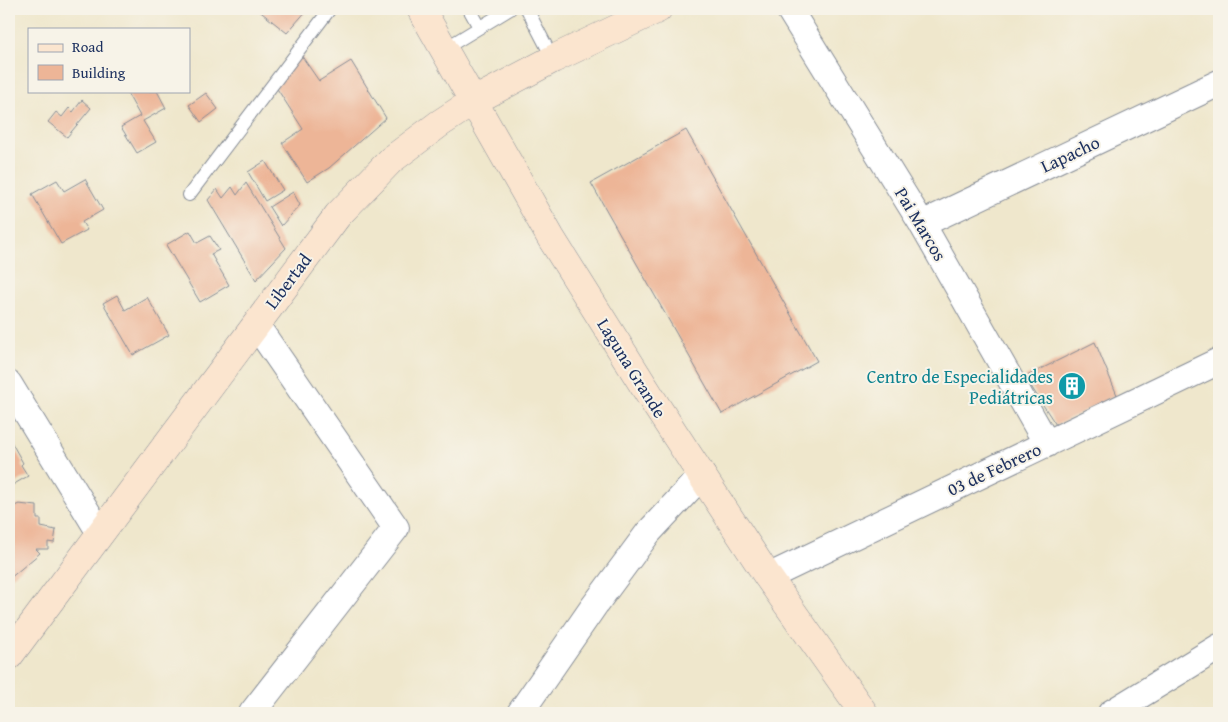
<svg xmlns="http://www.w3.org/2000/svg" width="1228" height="722" font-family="'Gentium Book Plus',serif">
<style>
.building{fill:#edb597}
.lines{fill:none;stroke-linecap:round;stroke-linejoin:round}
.service-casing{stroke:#858b95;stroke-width:14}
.minor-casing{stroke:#858b95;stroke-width:28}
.secondary-casing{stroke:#858b95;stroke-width:29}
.service{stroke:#fff;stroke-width:12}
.minor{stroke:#fff;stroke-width:26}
.secondary{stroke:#fbe5cf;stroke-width:28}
.labels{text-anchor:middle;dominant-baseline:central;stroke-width:4;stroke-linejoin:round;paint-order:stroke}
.street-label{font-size:18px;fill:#1b2f5e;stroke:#f7f3e8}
.culture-label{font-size:18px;fill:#0d838f;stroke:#f7f3e8;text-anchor:end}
</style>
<rect width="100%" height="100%" fill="#f7f3e8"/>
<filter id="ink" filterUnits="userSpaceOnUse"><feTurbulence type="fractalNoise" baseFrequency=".02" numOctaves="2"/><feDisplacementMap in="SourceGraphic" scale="10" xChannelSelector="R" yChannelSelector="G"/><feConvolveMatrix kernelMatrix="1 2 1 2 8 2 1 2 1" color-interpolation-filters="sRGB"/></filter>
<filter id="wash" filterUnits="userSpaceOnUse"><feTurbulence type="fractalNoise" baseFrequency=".0096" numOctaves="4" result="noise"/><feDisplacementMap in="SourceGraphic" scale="20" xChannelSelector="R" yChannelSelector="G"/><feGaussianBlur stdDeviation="1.12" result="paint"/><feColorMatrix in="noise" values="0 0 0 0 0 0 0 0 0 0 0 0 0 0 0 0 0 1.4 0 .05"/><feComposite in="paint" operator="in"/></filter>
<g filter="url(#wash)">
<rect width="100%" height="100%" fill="#efe7cc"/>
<g id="blocks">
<path class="building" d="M257 9H308L287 33Z
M301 55 319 81 351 61 386 118 329 168 307 182 282 143 303 129 274 84Z
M126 91H157L166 108 143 121 156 142 137 153 121 127 140 116Z
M206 93 218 109 201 122 189 105Z
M82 100 91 108 67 137 48 122 56 112 62 117 69 108 73 112Z
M686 130 817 361 722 414 591 183Z
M265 161 283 190 265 201 248 172Z
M85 179 103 210 82 222 87 230 61 244 32 194 57 180 64 191Z
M246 183 286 248 256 280 208 200 217 189 223 198 232 187 237 195Z
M293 192 300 205 281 226 269 207Z
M190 231 197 243 210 236 219 250 211 254 229 285 200 302 166 245Z
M117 295 125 310 147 297 169 335 133 355 103 303Z
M1095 342 1117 395 1056 425 1025 377Z
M9 438 23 463 21 465 28 476 9 487Z
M19 504 37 506V519H41V527L56 530 54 543 48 542V549H36L40 553 9 579V514L12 511 10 508Z"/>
</g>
</g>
<g filter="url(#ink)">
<use href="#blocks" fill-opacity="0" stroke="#858b95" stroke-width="1"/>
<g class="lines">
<defs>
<path id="service" d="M469 9 479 27
M527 9 553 59
M444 49 510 9
M189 195 330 9"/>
<path id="minor" d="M789 9 922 224 1047 444
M922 224 1219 83
M9 384 100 533
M768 577 1219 361
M252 713 396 528 256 325
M520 713 594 606 648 533 702 475
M1111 713 1219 647"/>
<path id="secondary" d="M421 9 551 238 657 407 768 577 864 713
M9 656 338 215 391 160 439 124 474 101 553 59 658 9"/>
</defs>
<use href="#service" class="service-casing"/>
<use href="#minor" class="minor-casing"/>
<use href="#secondary" class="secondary-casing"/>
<use href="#service" class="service"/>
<use href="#minor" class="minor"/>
<use href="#secondary" class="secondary"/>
</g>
</g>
<defs>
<symbol id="building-disc" viewBox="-11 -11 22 22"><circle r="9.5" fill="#0f9aa8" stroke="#f7f3e8"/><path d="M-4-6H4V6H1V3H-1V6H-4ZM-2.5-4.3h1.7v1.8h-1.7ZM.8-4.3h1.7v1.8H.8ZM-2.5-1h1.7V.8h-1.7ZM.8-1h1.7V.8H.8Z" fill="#fff"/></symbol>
</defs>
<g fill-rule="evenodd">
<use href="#building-disc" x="1056" y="370" width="32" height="32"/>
</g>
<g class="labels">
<g class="street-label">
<text transform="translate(1070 154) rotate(-25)">Lapacho</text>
<text transform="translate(921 224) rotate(59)">Pai Marcos</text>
<text transform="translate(288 281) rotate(-53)">Libertad</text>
<text transform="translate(632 368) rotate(58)">Laguna Grande</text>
<text transform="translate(994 469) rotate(-25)">03 de Febrero</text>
</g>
<g class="culture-label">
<text x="1053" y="376">Centro de Especialidades<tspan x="1053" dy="21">Pediátricas</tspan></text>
</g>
</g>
<rect width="1228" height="722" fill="none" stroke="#f7f3e8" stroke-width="30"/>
<rect x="28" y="28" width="162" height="65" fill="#f7f3e8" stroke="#9fa5b1"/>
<rect x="38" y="44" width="25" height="8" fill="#fbe5cf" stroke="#9fa5b1"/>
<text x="72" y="52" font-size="15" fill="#1b2f5e">Road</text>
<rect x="38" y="65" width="25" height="15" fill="#edb597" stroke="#9fa5b1"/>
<text x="72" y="78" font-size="15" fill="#1b2f5e">Building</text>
</svg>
